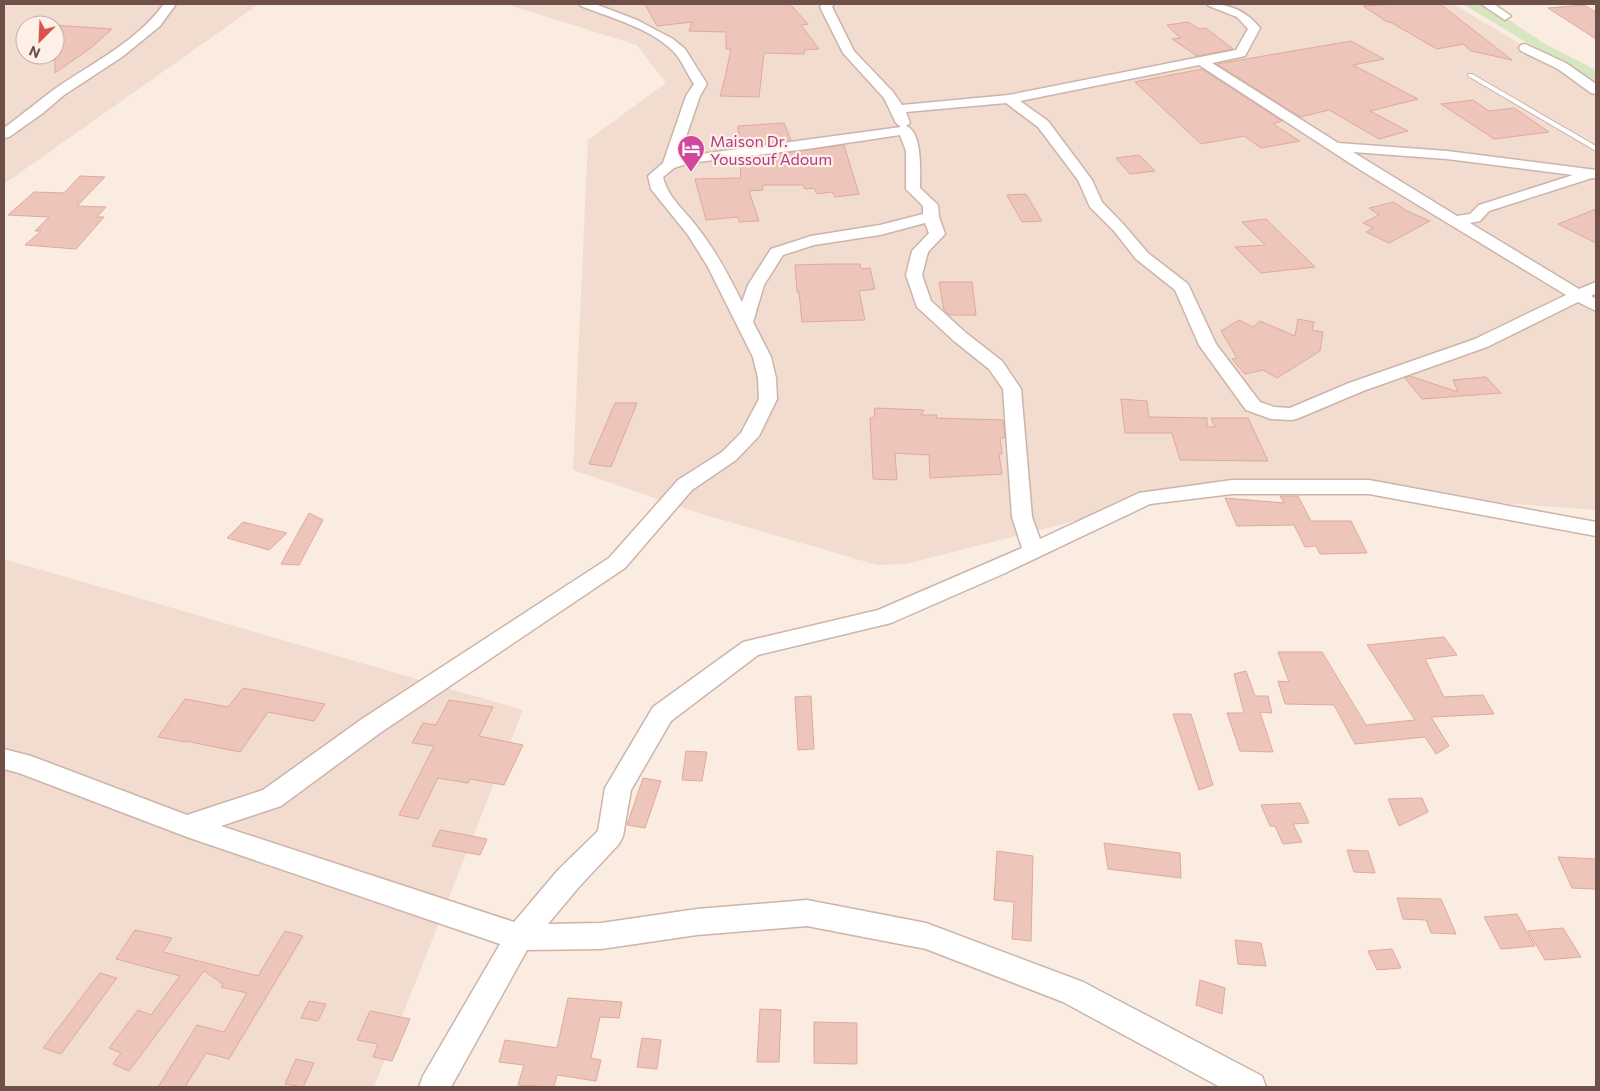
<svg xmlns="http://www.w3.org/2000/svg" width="1600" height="1091" font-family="Commissioner,sans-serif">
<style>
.residential{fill:#f1dccf;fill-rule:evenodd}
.green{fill:#d7e6c0}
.building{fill:#eec5ba;stroke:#e0a99b}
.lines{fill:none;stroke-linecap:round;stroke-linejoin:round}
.lane-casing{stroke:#ccb4ab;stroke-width:2}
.street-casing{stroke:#ccb4ab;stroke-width:3}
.lane{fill:#fff;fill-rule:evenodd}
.street{fill:#fff;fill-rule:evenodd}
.labels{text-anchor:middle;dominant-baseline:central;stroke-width:4.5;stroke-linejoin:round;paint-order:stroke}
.far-hotel-label{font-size:16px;fill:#b23c85;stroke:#fef0e6;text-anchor:start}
</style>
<rect width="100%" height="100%" fill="#faece0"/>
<path class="residential" d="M4 4H259L4 184ZM25 25H55V55H25Z
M506 4H1453L1596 89V510L1229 482 905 564 877 565 699 513 573 470 588 140 666 83 637 45Z
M4 559 523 710 374 1087H4Z"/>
<path class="green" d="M1463 4H1485L1545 44 1596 70V84Z"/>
<path class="building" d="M645 4H790L808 24 801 25 819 49 805 50 804 54 764 53 759 97 720 96 725 78 731 49H726V32L689 31 692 22 657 26Z
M1398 4H1440L1512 60 1471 51 1463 44 1437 49 1390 22H1387L1363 6Z
M1584 5 1596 12V39L1548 8Z
M1188 22 1199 29 1206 28 1233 49 1197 56 1172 39 1180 38 1167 25Z
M55 25 66 26 112 29 92 47 55 73Z
M1351 41 1384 59 1353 65 1418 99 1370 111 1408 131 1379 139 1329 110 1300 117 1217 64Z
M1202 69 1282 121 1273 124 1300 141 1261 148 1244 136 1201 144 1135 82Z
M1473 100 1489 111 1514 108 1549 132 1494 139 1441 104Z
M784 123 791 140 739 147 738 126Z
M844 145 859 194 835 197 832 192 817 194 814 188 805 189 803 185H766L762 186 763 190 749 191 759 221 739 222 738 217 706 220 695 179 741 178 740 159Z
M1139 155 1155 171 1130 174 1116 158Z
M80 176 105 177 77 206 106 207 97 217H104L76 249 25 245 41 231H35L49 217 8 215 34 192 64 193Z
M1026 194 1042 221 1022 222 1007 195Z
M1394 202 1407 211 1430 221 1389 243 1366 232 1373 228 1363 223 1379 215 1369 208Z
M1596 209V243L1558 224Z
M1266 219 1315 267 1261 273 1235 247 1265 245 1242 222Z
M831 264H860L861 269 870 268 875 289 859 291 865 320 802 322 799 292H797L795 265Z
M939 282H972L976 315H949L944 310Z
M1298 319 1314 322 1312 330 1323 332 1320 351 1277 378 1263 370 1245 374 1232 359 1237 358 1221 331 1239 320 1253 327 1260 321 1295 336Z
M1410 376 1458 392 1453 380 1486 377 1501 393 1422 399 1405 378Z
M1121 399 1147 401 1149 417 1207 418V427H1215L1211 418H1248L1268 461 1180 460 1172 433H1125Z
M615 403H637L611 467 589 464Z
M875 408 924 410 921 415H937L936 418 1003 420 1005 438H1000L1002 454H999L1002 474 930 478 929 455 895 453 897 480 873 479 870 418H874Z
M1280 496H1298L1311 521H1351L1367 553 1320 554 1316 546 1305 547 1294 525 1237 526 1225 498 1284 503Z
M309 513 323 520 299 565 281 564Z
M243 522 287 533 269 550 227 538Z
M1444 637 1457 655 1425 659 1444 697 1483 695 1494 714 1431 717 1449 746 1436 754 1425 737 1355 744 1334 705 1285 704 1278 681 1289 682 1278 652H1322L1366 725 1415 720 1367 645Z
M1246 671 1255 696H1268L1272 713 1260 712 1273 752 1240 751 1227 713H1244L1234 674Z
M243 688 325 704 314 721 268 712 240 752 186 741 185 742 158 737 185 699 228 707Z
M811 696 814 749 798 750 795 697Z
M449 700 493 707 479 736 523 745 504 785 470 779 468 783 438 778 418 819 399 815 434 746 412 743 423 723 436 725Z
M1173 714H1191L1213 785 1199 790Z
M686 751 707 752 702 781 682 780Z
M643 778 661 781 645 828 627 825Z
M1422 798 1428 812 1399 826 1388 799Z
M1300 803 1309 823 1293 824 1302 842 1283 844 1275 826H1270L1261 805Z
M440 830 487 839 480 855 432 846Z
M1104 843 1180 853 1181 878 1108 869Z
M1347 850 1368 851 1375 873 1354 872Z
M997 851 1033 856 1031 941 1012 939 1014 902 994 900Z
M1558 857 1596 859V889L1572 888Z
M1397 898 1441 899 1456 934 1431 933 1426 920 1403 919Z
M1517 914 1535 946 1501 949 1484 917Z
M1563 928 1581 957 1545 960 1528 931Z
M135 930 172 938 163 952 258 976 285 931 303 936 229 1059 206 1053 185 1087H158L197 1025 224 1032 247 993 221 987 223 984 204 971 129 1071 113 1064 121 1053 109 1048 138 1010 151 1015 180 976 116 959Z
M1235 940 1261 943 1266 966 1238 964Z
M1392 949 1401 968 1377 970 1368 951Z
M100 973 117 978 61 1054 43 1048Z
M1200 980 1225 988 1222 1014 1196 1005Z
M568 998 622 1002 619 1018 600 1017 591 1058 601 1060 596 1081 557 1075 554 1087 518 1085 524 1065 499 1062 505 1040 557 1048Z
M309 1001 326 1004 318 1021 301 1018Z
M760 1009 781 1010 779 1062H757Z
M370 1011 410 1019 392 1061 373 1057 378 1044 357 1040Z
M814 1022 857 1023V1064L814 1063Z
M642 1038 661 1040 657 1069 637 1067Z
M296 1059 314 1063 303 1087 285 1084Z"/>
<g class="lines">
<defs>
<path id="lane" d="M1468 74H1472L1596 146V151L1468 76Z"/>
<path id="street" d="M164 4H176L160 26 122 57 64 95 43 113 9 137 4 138V128C22 115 38 101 56 88 94 62 136 42 164 4Z
M579 4H595L637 20 673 39 685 49 707 84 700 96 679 157 901 127 896 123 884 98 843 53 820 7 822 4H834L832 7 854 51 893 92 902 105 1009 95 1236 50 1248 29 1237 17 1209 6 1207 4C1228 3 1247 11 1260 28L1245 56 1212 63 1338 143 1447 151 1596 170V178H1592L1489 211 1480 221 1470 223 1579 289 1596 282V293L1591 296 1596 299V311L1578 302 1487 347 1363 391 1299 418 1292 420 1271 419 1246 410 1199 345 1175 290 1136 259 1114 231 1090 207 1078 180 1038 127 1006 103 906 112 910 123 906 126C923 132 920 173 920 188L938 205 939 217 945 234 928 252 922 275 931 301 966 333 1002 361 1021 389 1032 517 1040 539 1139 493 1232 480H1369L1596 522V536L1369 494H1232L1150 504 1003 574 891 623 758 655 671 721 631 790 623 836 619 844 578 888 548 924 601 923 697 909 807 900 926 923 1083 982 1262 1076 1266 1087H1220L1063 1002 926 949 807 926 697 935 601 949 527 950 451 1087H419L423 1076 500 944 187 837 19 773 4 769V749L31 756 187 815 263 790 362 719 609 558 678 480 722 452 741 433 759 399 758 378 753 357 708 267 688 235 651 189 648 176 663 163 686 96 694 84C687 74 682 60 673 51 650 28 611 18 581 6ZM1199 65 1362 171 1566 295 1475 339 1349 383 1290 408 1274 407 1260 402 1216 344 1188 284 1148 253 1124 225 1102 202 1092 180 1048 121 1020 101ZM900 135 906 151V189L923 206V214L880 225 811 236 771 249 748 285 742 302C730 278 717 253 700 231 688 213 668 199 663 177L674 168 689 163 807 149ZM1353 152 1447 159 1573 175 1479 205 1470 214 1457 216ZM925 223 929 233 912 251 906 275 917 307 954 341 989 369 1003 389 1012 517 1022 548 878 610 743 642 653 707 605 788 598 831 558 870 514 922 221 826 281 806 380 733 625 568 692 490 736 460 759 436 777 399 776 378 771 357 753 322 764 285 783 255 814 245 880 235Z
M1481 4H1494L1511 16 1505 20Z
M1525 44 1566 63 1596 84V94L1591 93 1558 69 1521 51 1519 48 1521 45Z"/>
</defs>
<use href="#lane" class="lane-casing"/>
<use href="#street" class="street-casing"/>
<use href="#lane" class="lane"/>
<use href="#street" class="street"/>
</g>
<defs>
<symbol id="hotel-pin" viewBox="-11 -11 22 30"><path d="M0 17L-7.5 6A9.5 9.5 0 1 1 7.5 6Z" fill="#d1479c" stroke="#fef0e6"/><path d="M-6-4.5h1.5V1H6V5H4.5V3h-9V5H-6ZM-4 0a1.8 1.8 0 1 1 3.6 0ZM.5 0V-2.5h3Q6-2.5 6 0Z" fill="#fff"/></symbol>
</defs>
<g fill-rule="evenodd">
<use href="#hotel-pin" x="675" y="133" width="32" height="43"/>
</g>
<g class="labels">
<g class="far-hotel-label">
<text x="710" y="140">Maison Dr.<tspan x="710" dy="18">Youssouf Adoum</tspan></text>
</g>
</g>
<rect width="1600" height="1091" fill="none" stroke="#6f5049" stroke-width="10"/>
<g transform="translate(40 40) rotate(204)"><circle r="24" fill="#fef0e6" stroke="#c5b0a7"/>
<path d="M0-4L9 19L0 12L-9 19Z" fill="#de524c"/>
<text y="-8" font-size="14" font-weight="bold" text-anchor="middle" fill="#6f5049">N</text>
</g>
</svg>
